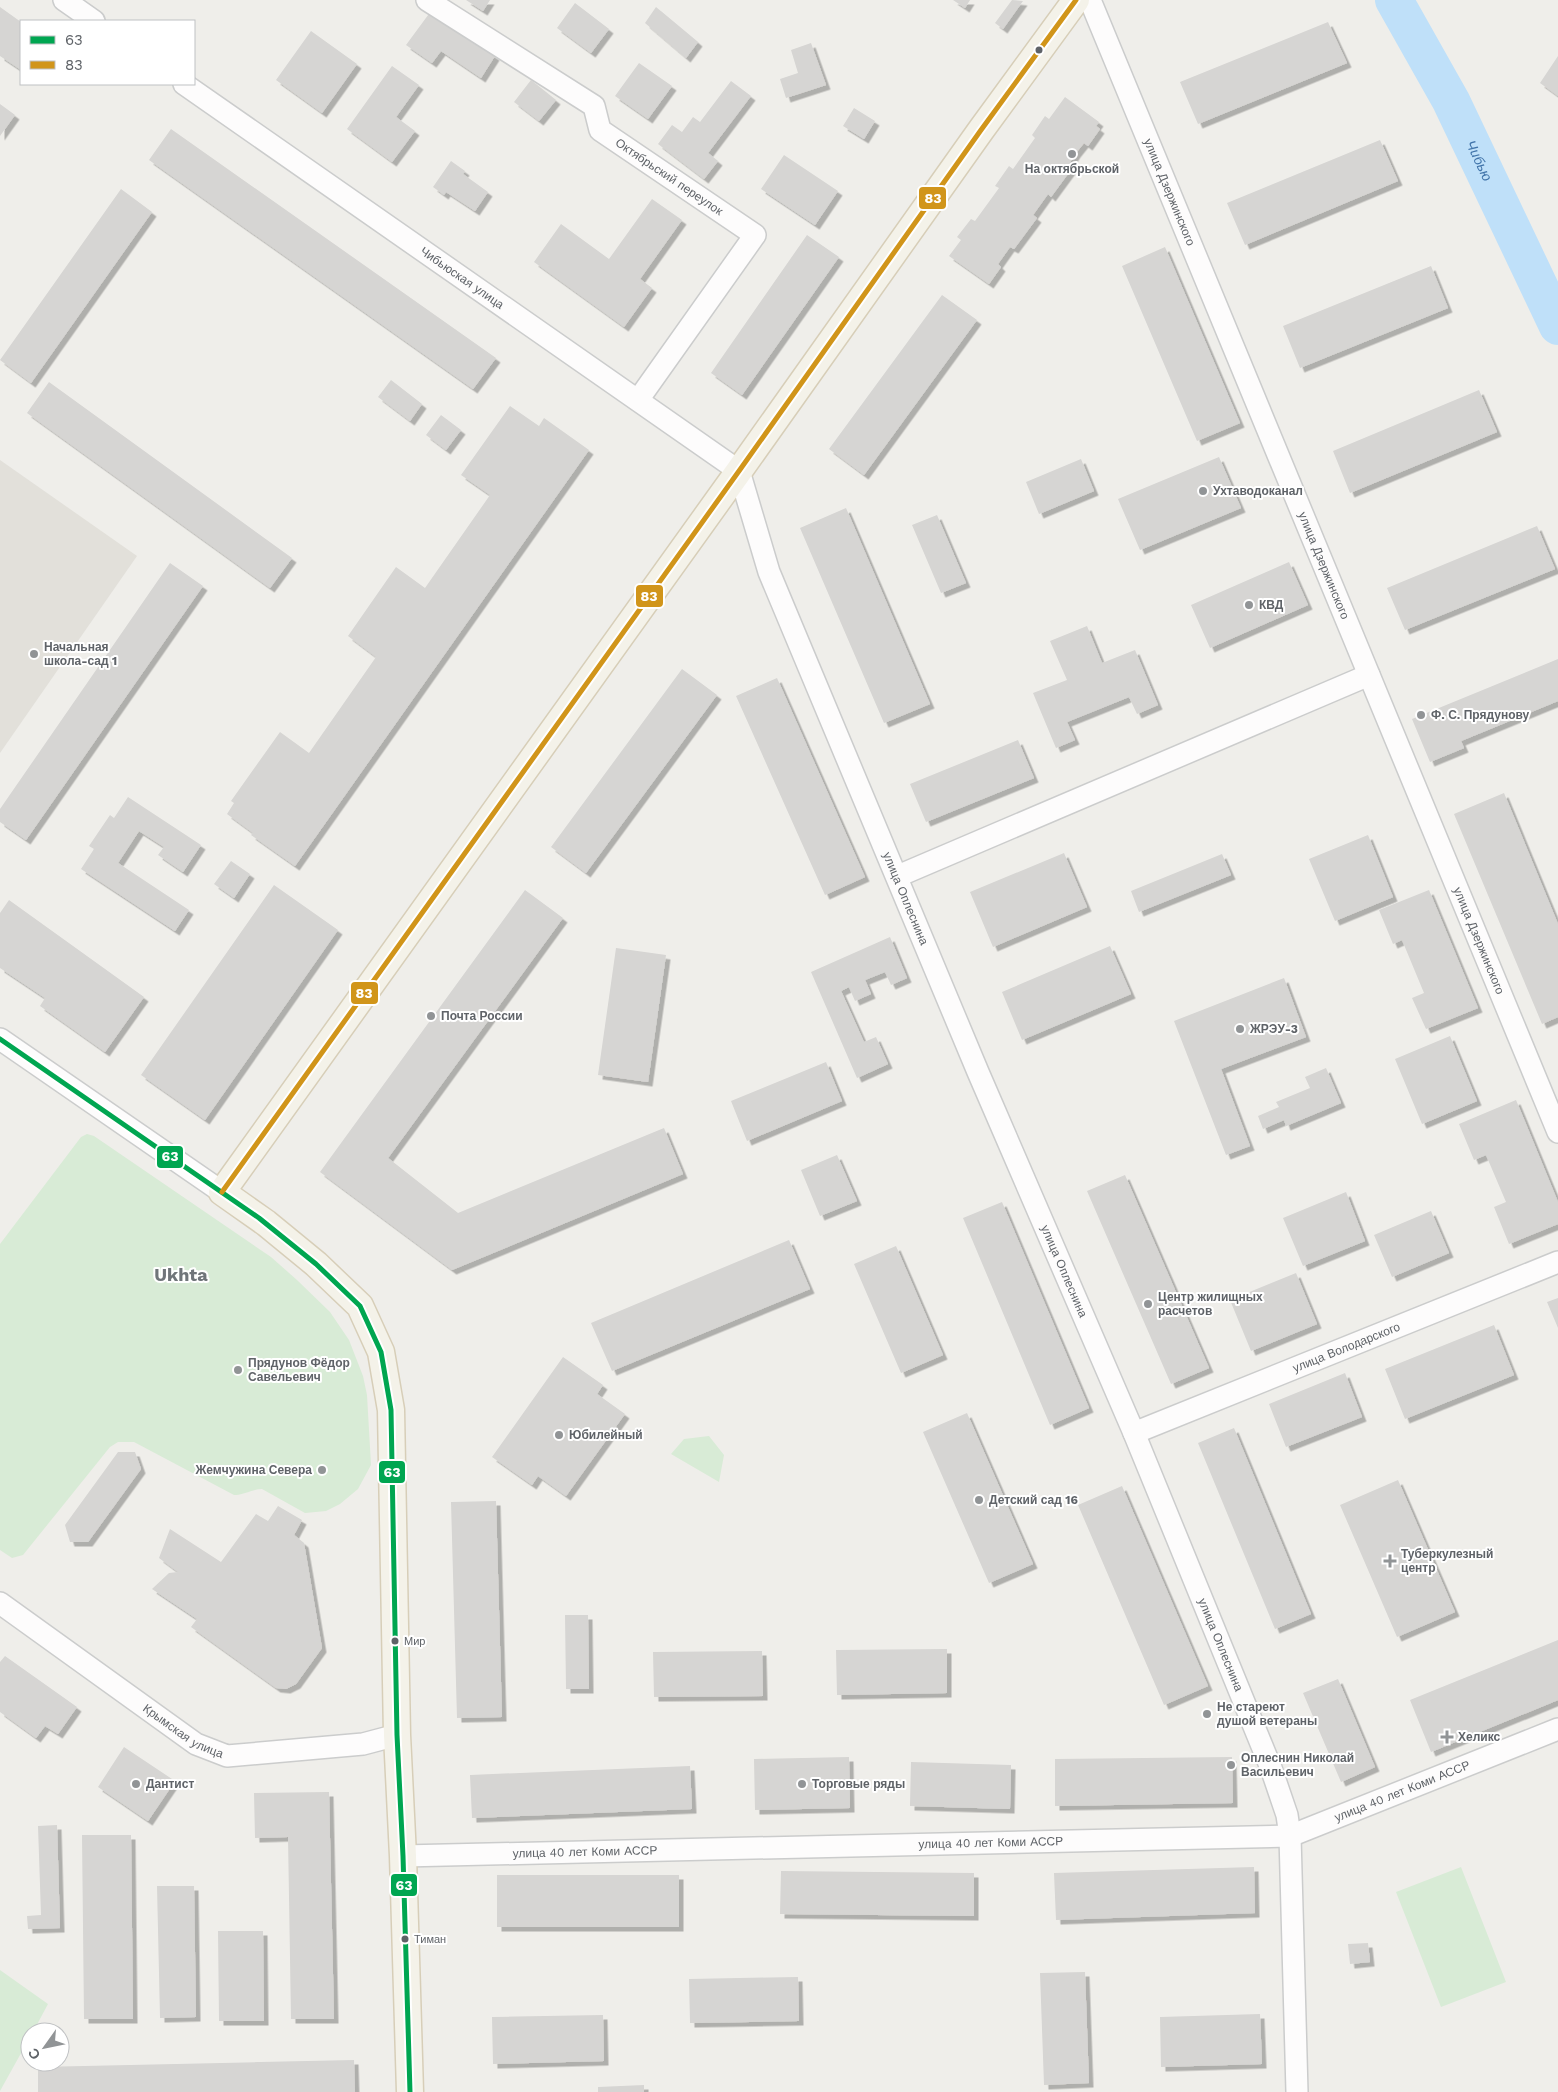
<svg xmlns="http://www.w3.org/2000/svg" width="1558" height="2092" font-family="'Work Sans',sans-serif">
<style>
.education{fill:#e2e0da}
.green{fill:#d8ebd6}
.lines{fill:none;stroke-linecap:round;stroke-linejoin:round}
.river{stroke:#bfe0f9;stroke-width:38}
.building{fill:#d6d5d3;filter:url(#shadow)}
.minor-casing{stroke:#cbcccc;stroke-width:24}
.major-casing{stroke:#d7ceb8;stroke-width:29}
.minor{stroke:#fdfcfc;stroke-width:21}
.major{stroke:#f4f2e9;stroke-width:26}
.bus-1-casing{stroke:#fff;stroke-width:9}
.bus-2-casing{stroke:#fff;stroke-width:9}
.bus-1{stroke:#00a651;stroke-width:5}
.bus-2{stroke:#d1951a;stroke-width:5}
.bus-dot{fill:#5f6368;stroke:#fff;stroke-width:2}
.poi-dot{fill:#919496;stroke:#fff;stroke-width:2}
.labels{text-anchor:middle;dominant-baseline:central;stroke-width:4;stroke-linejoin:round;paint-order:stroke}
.bus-label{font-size:11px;fill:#5f6368;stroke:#fff;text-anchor:start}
.poi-label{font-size:12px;font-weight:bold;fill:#5f6368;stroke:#fff;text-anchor:start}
.street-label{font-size:12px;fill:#5f6368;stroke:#fff}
.water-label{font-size:14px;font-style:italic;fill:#4174aa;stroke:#fff}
.district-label{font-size:18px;font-weight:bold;fill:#70757a;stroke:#fff}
.line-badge{stroke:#fff;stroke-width:2}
.badge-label{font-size:14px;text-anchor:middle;font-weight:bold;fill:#fff}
</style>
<defs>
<filter id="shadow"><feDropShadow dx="4.5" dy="4.5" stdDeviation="0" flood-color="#0004"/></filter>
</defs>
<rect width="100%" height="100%" fill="#efeeea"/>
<path class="education" d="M0 460 137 556 0 753Z"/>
<path class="green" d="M87 1134 94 1136 271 1257 297 1280 330 1312 349 1340 363 1376 367 1395 371 1465 358 1489 340 1504 326 1511 305 1513 262 1489C252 1489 244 1495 234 1495L134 1442H118L110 1447 23 1555 12 1558 0 1550V1244L81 1137Z
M709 1436 724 1455 719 1482 671 1454 684 1439Z
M1461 1867 1506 1982 1441 2007 1396 1892Z
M0 1970 48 2004 33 2032H30V2037L0 2091Z"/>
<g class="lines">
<path class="river" id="s1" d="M1394 0 1451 101 1558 326"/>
</g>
<path class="building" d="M466 0H490L483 11Z
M953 0H970L965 8Z
M1012 0 1023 1 1003 29 995 23Z
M575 3 609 29 591 53 557 28Z
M0 7 21 22V70L0 56Z
M434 7 455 29 495 56 481 78 441 51 432 63 406 45Z
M656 7 698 42 686 58 645 23Z
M1328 22 1347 63 1198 124 1180 82Z
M311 31 357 64 322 113 276 80Z
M811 43 826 85 786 98 780 79 798 73 791 50Z
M1558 56V96L1540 83Z
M639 63 672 86 648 119 615 96Z
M392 66 419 85 396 117 415 131 392 162 347 129Z
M531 80 556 100 539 121 514 102Z
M731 81 751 96 708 153 718 161 704 179 658 144 672 125 682 132 693 117 700 122Z
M1065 97 1099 122 1096 126 1100 129 1088 146 1084 143 1076 153 1069 164 1073 167 1051 197 1048 194 1033 215 1037 218 1014 249 1010 247 998 264 1001 267 989 284 949 256 961 240 957 237 971 219 975 221 999 188 995 186 1009 166 1013 169 1035 138 1032 135 1045 116 1049 119Z
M0 104 15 115 0 136Z
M854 108 875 121 864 139 843 126Z
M171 129 496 358 473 389 149 160Z
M1380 140 1398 181 1245 245 1227 203Z
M784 155 838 191 815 225 761 189Z
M451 161 465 171 463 174 488 192 475 211 446 192 444 195 433 187Z
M121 189 152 212 31 383 0 360Z
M652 199 682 220 640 279 652 288 624 327 534 262 561 224 609 259Z
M807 235 839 257 742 395 711 373Z
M1165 247 1240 423 1197 441 1122 266Z
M1431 266 1448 308 1300 368 1283 326Z
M942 295 977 320 864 475 829 449Z
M391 380 422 404 410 421 378 397Z
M49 382 292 558 270 588 27 413Z
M1479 390 1497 432 1350 493 1333 451Z
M510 406 539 426 544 418 589 450 295 866 251 835 253 833 227 814 234 803 231 801 280 732 309 753 376 657 348 636 396 567 425 588 490 495 461 475Z
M441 415 461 430 446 450 426 435Z
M1219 457 1241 508 1140 550 1118 499Z
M1081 459 1094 491 1039 514 1026 482Z
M846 508 930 704 884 723 800 528Z
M937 515 966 583 941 593 912 525Z
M1537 526 1555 569 1405 630 1387 588Z
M1289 562 1308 605 1210 648 1191 605Z
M170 563 203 586 26 840 0 822V809Z
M1087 626 1102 663 1135 650 1158 705 1137 714 1129 697 1067 722 1075 740 1056 748 1033 693 1067 680 1050 641Z
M1558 659V701L1461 741 1464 748 1430 762 1412 719Z
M682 669 717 695 586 873 551 847Z
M777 678 865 877 825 895 736 696Z
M1018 740 1034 778 926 822 910 784Z
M1504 793 1558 924V1017L1542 1024 1454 814Z
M128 797 201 845 183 872 158 855 164 847 139 831 118 863 189 910 175 931 81 869 94 849 89 846 110 815 114 818Z
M1368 835 1393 897 1335 921 1309 859Z
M1064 853 1087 907 993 947 970 892Z
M1222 854 1231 875 1139 912 1131 891Z
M231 861 250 874 234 898 214 884Z
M274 885 338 930 205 1120 141 1075Z
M525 890 563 918 388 1158 458 1213 664 1128 683 1174 452 1270 320 1172Z
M1429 890 1478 1008 1426 1029 1412 998 1424 993 1402 940 1393 944 1379 910Z
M9 900 144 997 105 1052 40 1006 45 998 0 968V913Z
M890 937 907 978 891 985 885 972 865 980 871 994 855 1001 849 987 841 991 864 1042 876 1037 888 1064 857 1078 811 972Z
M1110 946 1131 994 1022 1040 1002 992Z
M616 948 666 955 648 1082 598 1075Z
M1284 978 1306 1037 1221 1069 1250 1146 1226 1155 1174 1021Z
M1450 1036 1477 1101 1422 1124 1395 1059Z
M826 1062 842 1101 747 1141 731 1101Z
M1326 1068 1341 1103 1286 1126 1284 1120 1263 1129 1258 1116 1279 1107 1276 1102 1310 1088 1305 1077Z
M1516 1100 1558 1202V1224L1509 1244 1494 1207 1506 1202 1486 1155 1474 1160 1459 1124Z
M837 1155 857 1201 820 1216 801 1170Z
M1125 1175 1209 1368 1171 1384 1087 1191Z
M1346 1192 1365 1241 1303 1266 1283 1218Z
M1002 1202 1089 1408 1050 1425 963 1218Z
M1431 1211 1449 1253 1392 1277 1374 1235Z
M789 1240 810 1289 612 1371 591 1323Z
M896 1246 943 1355 901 1373 854 1264Z
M1296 1273 1317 1324 1251 1351 1230 1300Z
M1558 1298V1328L1547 1302Z
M1494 1325 1514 1375 1405 1419 1385 1369Z
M563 1357 603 1385 597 1394 625 1414 566 1496 538 1476 532 1485 492 1457Z
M1345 1373 1362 1417 1286 1447 1269 1404Z
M967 1413 1033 1564 989 1583 923 1432Z
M1234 1428 1311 1614 1275 1629 1198 1443Z
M118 1452H135L141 1469 88 1542H70L65 1525Z
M1398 1480 1455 1612 1397 1637 1340 1505Z
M1122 1486 1208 1686 1164 1705 1078 1505Z
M496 1501 502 1717 457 1718 451 1502Z
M278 1506 302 1520 294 1535 304 1543 322 1648 296 1684 286 1689 276 1688 191 1627 197 1619 152 1589 169 1573 178 1572 159 1558 170 1529 221 1562 256 1514 268 1521Z
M565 1615H588L589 1689H566Z
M1558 1640V1700L1431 1752 1410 1700Z
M947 1649V1693L837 1695 836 1650Z
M762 1651 763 1696 654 1697 653 1652Z
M5 1656 77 1707 58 1734 45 1726 36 1738 0 1712V1662Z
M1338 1679 1375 1767 1341 1782 1303 1693Z
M124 1747 175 1781 148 1821 98 1787Z
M849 1757 850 1808 755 1810 754 1759Z
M1232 1757 1233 1803 1055 1806V1759Z
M911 1762 1011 1765 1010 1809 910 1806Z
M690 1766 692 1809 472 1818 470 1775Z
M329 1792 334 2019H291L288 1837 255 1838 254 1793Z
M57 1825 60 1928 28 1929 27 1916 41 1915 38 1826Z
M82 1835H131L133 2019H84Z
M1254 1867 1255 1913 1056 1920 1054 1873Z
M781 1871 974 1873V1916L780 1914Z
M497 1875H679V1927H497Z
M157 1886H194L196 2017 160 2018Z
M218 1931H263L264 2021H219Z
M1368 1943 1370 1962 1350 1964 1348 1944Z
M1085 1972 1089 2083 1044 2085 1040 1973Z
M798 1977 799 2021 690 2023 689 1979Z
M1260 2014 1262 2064 1161 2067 1160 2017Z
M603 2015 604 2061 493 2064 492 2017Z
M354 2060 355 2092H38V2067Z
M644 2085V2092H598V2087Z"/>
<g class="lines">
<defs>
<g id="minor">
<path d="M64 0 94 21"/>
<path id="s2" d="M427 0 594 106 600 130 755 235 638 400"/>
<path id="s3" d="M1090 0 1558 1132"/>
<path id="s4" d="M184 84 739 471 769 572 978 1072 1134 1433 1271 1768 1287 1815 1290 1836 1297 2092"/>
<path d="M898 876 1369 675"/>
<path d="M0 1039 222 1192"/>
<path id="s5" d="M1134 1433 1558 1262"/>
<path id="s6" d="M0 1603 196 1744 227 1756 363 1744 397 1735"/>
<path id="s7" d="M403 1856 1290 1836 1558 1729"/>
</g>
<path id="major" d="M410 2092 403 1856 397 1735 391 1410 381 1352 360 1306 316 1264 266 1223 222 1192 739 471 981 130 1076 0"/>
</defs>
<use href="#minor" class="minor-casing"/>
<use href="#major" class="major-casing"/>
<use href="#minor" class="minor"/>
<use href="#major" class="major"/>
<defs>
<path id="bus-1" d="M0 1039 259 1218 316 1264 360 1306 381 1352 391 1410 397 1735 403 1856 410 2092"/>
<path id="bus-2" d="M222 1192 739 471 981 130 1076 0"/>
</defs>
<use href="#bus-1" class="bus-1-casing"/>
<use href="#bus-2" class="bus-2-casing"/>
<use href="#bus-1" class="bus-1"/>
<use href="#bus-2" class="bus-2"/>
</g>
<g class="bus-dot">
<circle cx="1039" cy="50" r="4.5"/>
<circle cx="395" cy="1641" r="4.5"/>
<circle cx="405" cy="1939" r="4.5"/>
</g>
<g class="poi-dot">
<circle cx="1072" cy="154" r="5"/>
<circle cx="1203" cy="491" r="5"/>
<circle cx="1249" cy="605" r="5"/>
<circle cx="34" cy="654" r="5"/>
<circle cx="1421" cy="715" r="5"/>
<circle cx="431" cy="1016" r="5"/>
<circle cx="1240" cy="1029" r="5"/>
<circle cx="1148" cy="1304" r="5"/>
<circle cx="238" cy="1370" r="5"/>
<circle cx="559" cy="1435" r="5"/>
<circle cx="322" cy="1470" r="5"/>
<circle cx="979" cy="1500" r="5"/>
<path d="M1387.5 1553.5h5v5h5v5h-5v5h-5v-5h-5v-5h5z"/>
<circle cx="1207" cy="1714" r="5"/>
<path d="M1444.5 1729.5h5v5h5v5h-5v5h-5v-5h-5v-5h5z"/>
<circle cx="1231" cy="1765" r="5"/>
<circle cx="136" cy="1784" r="5"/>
<circle cx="802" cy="1784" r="5"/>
</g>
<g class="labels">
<g class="bus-label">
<text x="404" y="1641">Мир</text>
<text x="414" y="1939">Тиман</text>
</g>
<g class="poi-label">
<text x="1072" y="169" text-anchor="middle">На октябрьской</text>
<text x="1213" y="491">Ухтаводоканал</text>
<text x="1259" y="605">КВД</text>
<text x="44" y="647">Начальная<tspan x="44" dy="14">школа-сад 1</tspan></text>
<text x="1431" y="715">Ф. С. Прядунову</text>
<text x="441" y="1016">Почта России</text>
<text x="1250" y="1029">ЖРЭУ-3</text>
<text x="1158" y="1297">Центр жилищных<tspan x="1158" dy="14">расчетов</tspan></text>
<text x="248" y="1363">Прядунов Фёдор<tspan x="248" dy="14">Савельевич</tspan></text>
<text x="569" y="1435">Юбилейный</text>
<text x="312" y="1470" text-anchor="end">Жемчужина Севера</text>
<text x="989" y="1500">Детский сад 16</text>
<text x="1401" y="1554">Туберкулезный<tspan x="1401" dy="14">центр</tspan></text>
<text x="1217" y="1707">Не стареют<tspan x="1217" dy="14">душой ветераны</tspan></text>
<text x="1458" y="1737">Хеликс</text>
<text x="1241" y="1758">Оплеснин Николай<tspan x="1241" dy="14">Васильевич</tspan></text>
<text x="146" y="1784">Дантист</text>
<text x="812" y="1784">Торговые ряды</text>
</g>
<g class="street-label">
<text stroke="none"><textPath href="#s2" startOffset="306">Октябрьский переулок</textPath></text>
<text stroke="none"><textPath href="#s3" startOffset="208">улица Дзержинского</textPath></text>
<text stroke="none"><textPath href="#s4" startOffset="339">Чибьюская улица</textPath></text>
<text stroke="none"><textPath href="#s3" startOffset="612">улица Дзержинского</textPath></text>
<text stroke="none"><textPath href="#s4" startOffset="1136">улица Оплеснина</textPath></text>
<text stroke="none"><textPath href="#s3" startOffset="1018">улица Дзержинского</textPath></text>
<text stroke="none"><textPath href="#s4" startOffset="1541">улица Оплеснина</textPath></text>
<text stroke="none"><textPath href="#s5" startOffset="229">улица Володарского</textPath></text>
<text stroke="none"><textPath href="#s4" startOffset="1946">улица Оплеснина</textPath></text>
<text stroke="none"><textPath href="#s6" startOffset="224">Крымская улица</textPath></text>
<text stroke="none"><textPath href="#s7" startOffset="1008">улица 40 лет Коми АССР</textPath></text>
<text stroke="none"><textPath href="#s7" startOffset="588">улица 40 лет Коми АССР</textPath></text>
<text stroke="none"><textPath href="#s7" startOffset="182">улица 40 лет Коми АССР</textPath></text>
</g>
<g class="water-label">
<text stroke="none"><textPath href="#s1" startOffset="182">Чибью</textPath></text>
</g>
<g class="district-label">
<text x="181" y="1274">Ukhta</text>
</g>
</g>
<g class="line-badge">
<rect x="918" y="186" width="29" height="24" rx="5" fill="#d1951a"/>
<rect x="635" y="584" width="29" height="24" rx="5" fill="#d1951a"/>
<rect x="350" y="981" width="29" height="24" rx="5" fill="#d1951a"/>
<rect x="156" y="1145" width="28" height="24" rx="5" fill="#00a651"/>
<rect x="378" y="1460" width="28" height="24" rx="5" fill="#00a651"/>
<rect x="390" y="1873" width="28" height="24" rx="5" fill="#00a651"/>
</g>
<g class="badge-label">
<text x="933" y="203">83</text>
<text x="649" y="601">83</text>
<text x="364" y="998">83</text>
<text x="170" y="1161">63</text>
<text x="392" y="1477">63</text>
<text x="404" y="1890">63</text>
</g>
<rect x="20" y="20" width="175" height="65" fill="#ffffff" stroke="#bfc1c3"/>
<rect x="30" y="36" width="25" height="8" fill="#00a651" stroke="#bfc1c3"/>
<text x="65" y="45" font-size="15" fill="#5f6368">63</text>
<rect x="30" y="61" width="25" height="8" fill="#d1951a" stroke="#bfc1c3"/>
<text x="65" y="70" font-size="15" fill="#5f6368">83</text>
<g transform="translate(45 2047) rotate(237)"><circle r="24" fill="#ffffff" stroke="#bfc1c3"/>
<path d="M0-4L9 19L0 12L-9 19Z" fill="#919496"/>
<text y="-8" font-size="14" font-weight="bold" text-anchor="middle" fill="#5f6368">С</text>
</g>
</svg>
